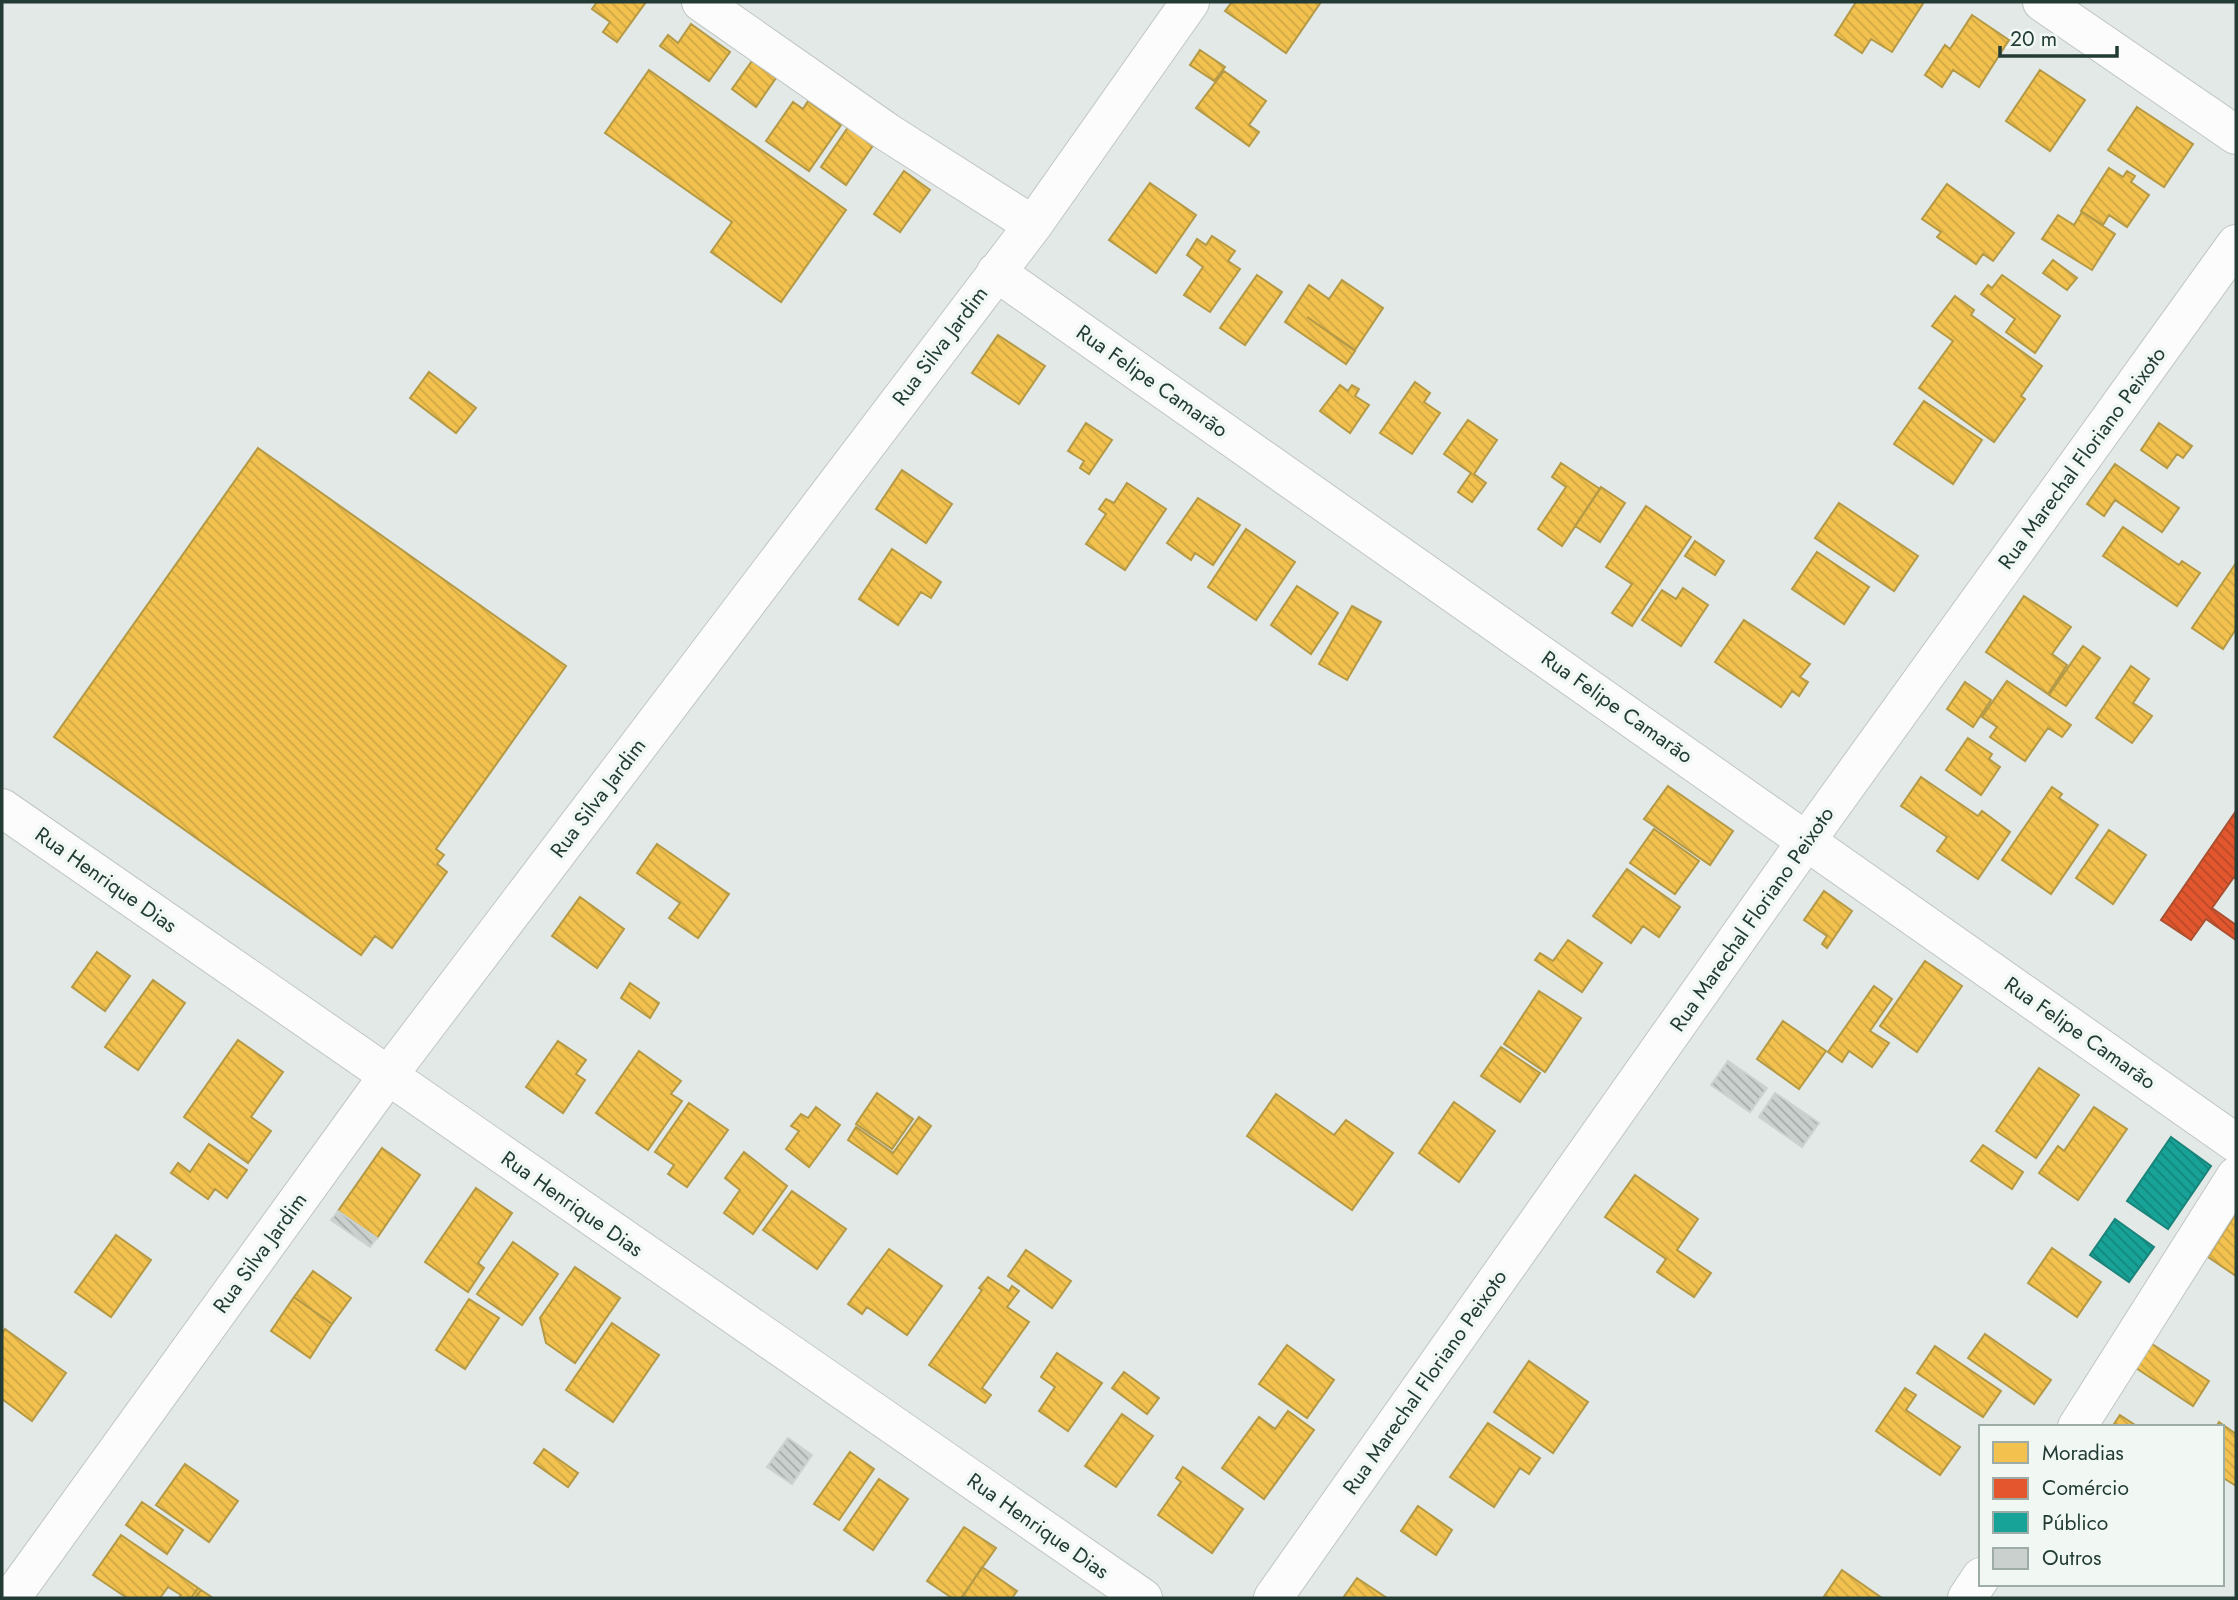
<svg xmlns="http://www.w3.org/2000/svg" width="2238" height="1600" font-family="Jost,sans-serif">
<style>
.homes{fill:url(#homes-back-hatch);stroke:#b49946;stroke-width:2}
.shops{fill:url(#shops-back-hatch);stroke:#aa4f30;stroke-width:2}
.public{fill:url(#public-back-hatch);stroke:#1a847a;stroke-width:2}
.building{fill:url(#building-back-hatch);stroke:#ccd2cf;stroke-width:2}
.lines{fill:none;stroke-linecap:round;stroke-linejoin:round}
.street-casing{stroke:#c0c6c3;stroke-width:40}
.street{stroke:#fbfcfb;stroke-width:38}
.labels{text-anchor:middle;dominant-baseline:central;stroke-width:7;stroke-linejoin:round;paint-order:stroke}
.street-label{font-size:21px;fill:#223b34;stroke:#f1f8f4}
</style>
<defs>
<pattern id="homes-back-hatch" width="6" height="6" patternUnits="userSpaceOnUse" patternTransform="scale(1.75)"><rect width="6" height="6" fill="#f2c14e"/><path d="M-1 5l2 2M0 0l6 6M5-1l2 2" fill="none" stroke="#cfa745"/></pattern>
<pattern id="shops-back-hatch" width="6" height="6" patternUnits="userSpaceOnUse" patternTransform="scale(1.75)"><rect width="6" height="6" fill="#e4572e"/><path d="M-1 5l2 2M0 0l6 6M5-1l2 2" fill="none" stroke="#b84928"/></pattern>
<pattern id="public-back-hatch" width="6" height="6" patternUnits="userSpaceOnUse" patternTransform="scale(1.75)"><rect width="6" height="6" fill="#17a398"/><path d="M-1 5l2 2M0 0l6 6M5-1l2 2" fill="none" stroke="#14867d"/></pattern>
<pattern id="building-back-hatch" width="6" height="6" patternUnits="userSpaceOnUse" patternTransform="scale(1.75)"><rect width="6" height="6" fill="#cad0cd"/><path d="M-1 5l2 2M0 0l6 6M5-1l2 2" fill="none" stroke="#a4aaa7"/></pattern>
</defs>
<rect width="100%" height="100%" fill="#e3e9e6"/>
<path class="homes" d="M597 2H646L617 42 603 32 610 22 592 9Z
M1232 2H1321L1286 53 1225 11Z
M1856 2H1924L1892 52 1871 39 1862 53 1835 35Z
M1972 15 2009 40 1979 87 1953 70 1942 87 1925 75 1945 45 1950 49Z
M691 24 730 52 709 81 660 46 668 35 678 43Z
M1200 50 1225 67 1214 81 1190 65Z
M752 61 776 78 756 107 732 89Z
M649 70 846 210 781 302 711 252 732 222 605 133Z
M2040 70 2085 100 2050 151 2006 121Z
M1224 71 1266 101 1249 125 1259 132 1249 146 1196 108Z
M808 101 841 125 809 171 766 141 793 102 803 109Z
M2137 107 2193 144 2164 187 2108 150Z
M851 123 876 141 846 185 821 167Z
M2109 168 2123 177 2127 171 2135 176 2131 182 2149 195 2127 227 2109 215 2103 225 2081 211Z
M904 171 930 190 900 232 874 214Z
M1150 183 1196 215 1156 273 1109 240Z
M1947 184 2014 233 1993 261 1983 254 1976 264 1937 237 1941 232 1922 219Z
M2082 212 2115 234 2092 270 2042 239 2058 215 2074 225Z
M1212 236 1235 251 1228 261 1240 269 1210 312 1184 295 1203 267 1187 255 1197 239 1206 245Z
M2053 260 2077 278 2067 290 2043 273Z
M1257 275 1282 292 1245 345 1220 328Z
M2002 275 2060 316 2035 353 2006 332 2015 319 1981 294 1988 285 1992 288Z
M1342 280 1383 308 1355 350 1307 317 1355 351 1346 364 1285 322 1309 285 1329 299Z
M1955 296 1974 310 1971 315 2042 366 2021 396 2025 399 1994 442 1919 388 1953 341 1932 326Z
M998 335 1045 366 1019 404 972 373Z
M429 372 476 408 456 433 410 398Z
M1415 382 1430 393 1424 402 1440 413 1412 454 1380 433Z
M1340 385 1348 391 1352 385 1359 389 1355 396 1369 405 1350 433 1320 411Z
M1924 401 1982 440 1953 484 1894 444Z
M1468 420 1497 440 1474 474 1486 483 1472 502 1458 492 1471 473 1444 454Z
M1086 423 1112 440 1089 474 1080 468 1084 461 1068 451Z
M2159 423 2192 446 2183 458 2177 454 2167 468 2141 450Z
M258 448 566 666 436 849 444 855 437 864 447 872 392 948 375 936 361 955 54 737Z
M1561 463 1600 489 1562 546 1538 529 1566 487 1552 477Z
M2115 464 2179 508 2162 532 2115 500 2104 516 2087 504Z
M902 470 952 504 926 543 876 509Z
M1127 483 1166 509 1125 570 1086 544 1106 514 1099 509 1106 499 1114 503Z
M1601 487 1625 503 1600 542 1575 526Z
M1198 498 1240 525 1213 565 1195 553 1191 560 1167 543Z
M1839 503 1918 556 1894 591 1815 538Z
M1646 506 1691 537 1632 626 1612 613 1632 584 1606 567Z
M2123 527 2179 565 2182 561 2200 573 2177 606 2103 556Z
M1246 529 1295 562 1256 620 1208 587Z
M1695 541 1724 561 1715 575 1685 556Z
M892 549 941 582 931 598 921 592 898 625 859 599Z
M1817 552 1869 587 1844 624 1792 589Z
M2236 563V629L2223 649 2192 628Z
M1297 586 1338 613 1311 654 1271 625Z
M1683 588 1708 605 1681 646 1642 620 1662 590 1676 599Z
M2024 596 2071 627 2052 654 2067 665 2048 694 1986 652Z
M1352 606 1381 622 1347 680 1319 664Z
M1744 620 1810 664 1800 677 1808 682 1799 696 1792 691 1781 707 1715 662Z
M2083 646 2100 658 2066 706 2049 695Z
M2131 666 2149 679 2133 703 2152 716 2132 743 2096 718Z
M2007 681 2071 725 2062 737 2048 728 2025 761 1990 737 1997 727 1982 717Z
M1965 682 1991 700 1973 727 1947 709Z
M1968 738 1992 754 1989 759 2000 767 1981 795 1946 770Z
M1921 777 1978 816 1982 811 2010 832 1978 879 1937 851 1947 837 1901 806Z
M1668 786 1733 831 1710 865 1644 819Z
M2052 787 2062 794 2059 798 2098 825 2051 894 2002 860Z
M1654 829 1699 861 1675 894 1630 863Z
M2109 830 2146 855 2113 904 2076 878Z
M657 844 729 894 698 938 669 918 680 903 637 873Z
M1627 869 1680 907 1659 937 1643 926 1631 943 1593 916Z
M1824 891 1852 911 1827 948 1822 944 1827 936 1804 920Z
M580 897 624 929 597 968 552 936Z
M1568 940 1602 963 1582 992 1535 960 1540 953 1553 961Z
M97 952 130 976 105 1011 72 987Z
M1925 961 1962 986 1917 1052 1880 1026Z
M153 980 185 1003 138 1070 105 1047Z
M630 983 659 1003 650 1018 621 998Z
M1874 986 1892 999 1870 1031 1889 1043 1872 1067 1849 1051 1842 1062 1828 1052Z
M1539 991 1581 1018 1545 1072 1504 1044Z
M1783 1021 1826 1051 1799 1089 1757 1059Z
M238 1040 283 1072 251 1117 271 1131 248 1163 184 1117Z
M558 1041 586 1060 576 1074 585 1080 563 1113 526 1087Z
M1501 1047 1540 1073 1520 1102 1481 1076Z
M639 1051 681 1081 671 1094 682 1101 648 1150 596 1113Z
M2039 1068 2079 1095 2036 1158 1996 1131Z
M877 1093 913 1119 892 1149 856 1124Z
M1276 1094 1334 1135 1346 1120 1393 1153 1352 1210 1247 1136Z
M1454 1102 1495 1131 1459 1182 1419 1153Z
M689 1103 728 1130 687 1187 668 1174 674 1165 655 1152Z
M816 1107 840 1125 809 1167 786 1149 799 1131 791 1126 801 1114 808 1118Z
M2094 1107 2127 1129 2078 1200 2039 1173 2058 1146 2064 1151Z
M919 1117 931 1126 897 1174 848 1140 856 1127 893 1153Z
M209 1144 247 1170 227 1198 215 1189 208 1199 171 1173 178 1163 190 1172Z
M1983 1145 2023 1172 2012 1189 1971 1161Z
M382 1148 420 1175 377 1238 338 1211Z
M744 1152 787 1186 753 1234 724 1213 740 1190 725 1178Z
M1635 1175 1698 1219 1677 1250 1711 1273 1694 1297 1657 1272 1666 1259 1605 1217Z
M476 1188 512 1213 478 1263 484 1268 468 1292 425 1262Z
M792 1191 846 1229 817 1269 763 1230Z
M2236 1213V1276L2208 1257Z
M116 1235 151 1260 111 1317 75 1292Z
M513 1242 558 1274 522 1325 477 1294Z
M2052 1248 2101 1282 2077 1317 2028 1283Z
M889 1249 942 1286 907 1335 867 1307 862 1314 848 1304Z
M1026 1250 1071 1281 1052 1308 1008 1276Z
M575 1267 620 1298 575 1363 546 1343 540 1318Z
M313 1271 351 1298 332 1324 294 1297Z
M988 1277 1009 1291 1012 1286 1019 1291 1007 1307 1029 1322 982 1388 991 1395 985 1403 929 1365 982 1290 979 1288Z
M294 1297 332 1324 310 1358 271 1331Z
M469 1299 499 1318 465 1369 436 1350Z
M612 1323 659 1355 613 1422 566 1390Z
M5 1329 66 1373 32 1421 2 1399V1334Z
M1985 1334 2051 1380 2034 1404 1968 1358Z
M2149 1342 2209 1381 2193 1406 2133 1366Z
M1287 1345 1334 1380 1307 1418 1259 1384Z
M1935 1346 2001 1391 1983 1417 1917 1373Z
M1057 1353 1102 1383 1068 1431 1039 1411 1055 1387 1041 1377Z
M1529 1361 1588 1402 1553 1453 1494 1412Z
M1124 1372 1159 1398 1147 1414 1112 1388Z
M1905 1388 1916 1395 1906 1410 1960 1447 1940 1475 1876 1431Z
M1288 1411 1314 1430 1264 1499 1222 1468 1259 1417 1275 1429Z
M1122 1414 1153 1436 1116 1487 1085 1466Z
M2120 1415 2138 1427H2112Z
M2219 1422 2236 1434V1486L2222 1477V1427H2216Z
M1488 1423 1540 1458 1529 1474 1520 1468 1494 1507 1450 1477Z
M544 1449 578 1473 568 1487 534 1463Z
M850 1452 874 1469 839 1520 814 1504Z
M185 1464 238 1501 209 1542 156 1505Z
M1183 1467 1243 1509 1212 1553 1158 1515 1181 1482 1176 1478Z
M879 1479 908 1499 873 1550 844 1530Z
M142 1502 183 1530 167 1554 126 1525Z
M1418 1506 1452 1530 1436 1555 1401 1531Z
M964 1527 996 1548 961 1598H952L927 1581Z
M121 1535 201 1590 195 1598H179L181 1595 168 1587 160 1598H127L93 1575Z
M982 1567 1017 1591 1012 1598H962Z
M1842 1570 1882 1598H1823Z
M1357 1578 1387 1598H1343Z
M198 1588 213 1598H191Z"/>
<path class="shops" d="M2236 811V879L2234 877 2212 908 2236 925V940L2206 919 2191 940 2161 920Z"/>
<path class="public" d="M2171 1137 2211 1166 2168 1229 2127 1201Z
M2115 1219 2154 1247 2129 1282 2090 1255Z"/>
<path class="building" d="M1728 1061 1767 1088 1750 1112 1711 1085Z
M1775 1093 1819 1123 1802 1147 1759 1117Z
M338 1211 377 1238 370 1247 331 1220Z
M788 1438 812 1455 792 1484 767 1467Z"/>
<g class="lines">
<defs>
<path id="street" d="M701 2 887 132 1033 225
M2042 2 2236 135
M996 272 2236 1143
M2 808 1143 1598
M2077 1427 2236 1176
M11 1598 387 1077 1033 225 1190 2
M1273 1598 1807 840 2236 244
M1967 1598 1981 1577"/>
</defs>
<use href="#street" class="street-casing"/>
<use href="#street" class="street"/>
</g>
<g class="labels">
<g class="street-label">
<text transform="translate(940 346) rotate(-53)">Rua Silva Jardim</text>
<text transform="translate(1152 381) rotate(35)">Rua Felipe Camarão</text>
<text transform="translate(2082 458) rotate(-54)">Rua Marechal Floriano Peixoto</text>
<text transform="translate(1617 707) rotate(35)">Rua Felipe Camarão</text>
<text transform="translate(598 798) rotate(-53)">Rua Silva Jardim</text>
<text transform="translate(106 880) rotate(35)">Rua Henrique Dias</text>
<text transform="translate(1752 919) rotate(-55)">Rua Marechal Floriano Peixoto</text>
<text transform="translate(2080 1033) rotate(35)">Rua Felipe Camarão</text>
<text transform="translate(572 1204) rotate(35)">Rua Henrique Dias</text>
<text transform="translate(260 1253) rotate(-54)">Rua Silva Jardim</text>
<text transform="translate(1425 1382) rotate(-55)">Rua Marechal Floriano Peixoto</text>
<text transform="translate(1038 1526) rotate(35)">Rua Henrique Dias</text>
</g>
</g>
<rect width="2238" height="1600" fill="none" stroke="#223b34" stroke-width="7"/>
<rect x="1979" y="1425" width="245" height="161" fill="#f1f8f4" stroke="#9eaca7" stroke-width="2"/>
<rect x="1993" y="1442" width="35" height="21" fill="#f2c14e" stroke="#9eaca7" stroke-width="2"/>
<text x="2042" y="1460" font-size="21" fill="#223b34">Moradias</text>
<rect x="1993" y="1478" width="35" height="21" fill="#e4572e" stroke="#9eaca7" stroke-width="2"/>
<text x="2042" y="1495" font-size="21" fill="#223b34">Comércio</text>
<rect x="1993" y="1512" width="35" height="21" fill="#17a398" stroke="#9eaca7" stroke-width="2"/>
<text x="2042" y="1530" font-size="21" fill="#223b34">Público</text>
<rect x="1993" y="1548" width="35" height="21" fill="#cad0cd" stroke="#9eaca7" stroke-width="2"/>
<text x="2042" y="1565" font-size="21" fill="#223b34">Outros</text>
<path d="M2000 46v10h117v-10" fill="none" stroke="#223b34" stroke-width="3.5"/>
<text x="2010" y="46" font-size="21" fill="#223b34" stroke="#f1f8f4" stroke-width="5" paint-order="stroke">20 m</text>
</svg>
